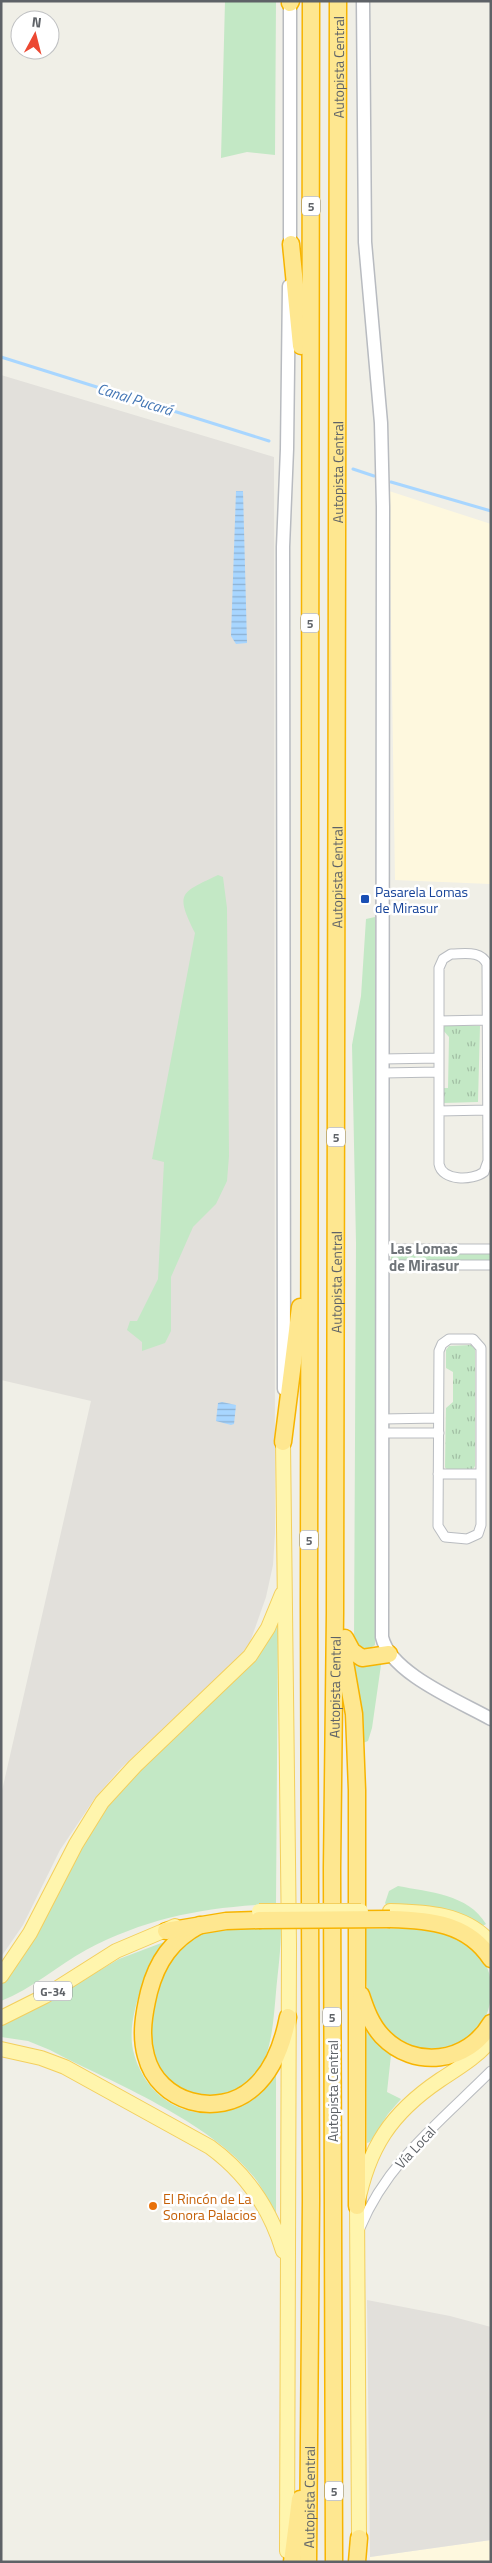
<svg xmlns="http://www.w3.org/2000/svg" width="492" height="2563" font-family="'Titillium Web',sans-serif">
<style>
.commercial{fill:#fef8de}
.industrial{fill:#e2e0db}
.green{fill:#c3e8c5}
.park{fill:url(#park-tufts)}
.water{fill:url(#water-rules)}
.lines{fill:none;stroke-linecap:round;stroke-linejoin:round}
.stream{stroke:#a8d6ff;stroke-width:3}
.street-casing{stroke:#b9bcc0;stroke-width:11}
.secondary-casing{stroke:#b8bbc0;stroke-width:15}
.primary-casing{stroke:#f3cf5d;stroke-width:16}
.highway-casing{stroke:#f7b400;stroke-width:19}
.street{stroke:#fff;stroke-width:9}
.secondary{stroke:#fff;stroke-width:12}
.primary{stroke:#fff5ad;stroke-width:14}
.highway{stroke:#fee790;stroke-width:16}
.primary-bridge-casing{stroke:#f3cf5d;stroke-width:16;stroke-linecap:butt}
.highway-bridge-casing{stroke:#f7b400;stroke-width:19;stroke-linecap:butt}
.primary-bridge{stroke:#fff5ad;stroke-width:14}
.highway-bridge{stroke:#fee790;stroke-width:16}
.transit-dot{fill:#1a4fb4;stroke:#fff;stroke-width:2}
.food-dot{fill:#e8710a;stroke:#fff;stroke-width:2}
.labels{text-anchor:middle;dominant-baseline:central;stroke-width:5;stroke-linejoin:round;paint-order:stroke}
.shield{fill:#fff;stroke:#8e9195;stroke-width:1}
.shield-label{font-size:12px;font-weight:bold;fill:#5e6267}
.street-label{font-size:14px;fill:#5e6267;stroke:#fff}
.transit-label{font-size:14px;fill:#164399;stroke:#fff;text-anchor:start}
.food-label{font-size:14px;fill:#c56008;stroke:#fff;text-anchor:start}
.water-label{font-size:15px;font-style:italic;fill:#4275b4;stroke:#fff}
.neighbourhood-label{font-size:15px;font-weight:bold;fill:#6f7479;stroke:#fff}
</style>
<defs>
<pattern id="park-tufts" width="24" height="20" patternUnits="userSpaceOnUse" patternTransform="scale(1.25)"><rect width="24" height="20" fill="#c3e8c5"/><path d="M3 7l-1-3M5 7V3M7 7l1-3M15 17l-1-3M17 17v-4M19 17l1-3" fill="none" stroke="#a2bfa4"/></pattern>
<pattern id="water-rules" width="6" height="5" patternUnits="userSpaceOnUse" patternTransform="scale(1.25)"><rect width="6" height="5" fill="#a8d6ff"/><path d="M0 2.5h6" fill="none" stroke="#8cb1d2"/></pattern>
</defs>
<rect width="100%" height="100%" fill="#f0efe7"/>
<path class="commercial" d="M389 491 491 524 490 884 395 880Z
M491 2540V2562H370V2557Z"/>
<path class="industrial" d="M1 375 274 457 275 1533 273 1565 266 1597 248 1648 121 1768 95 1798 60 1850 23 1925 1 1957V1795L91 1401 1 1380Z
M367 2300 450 2316 491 2327V2540L370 2557Z"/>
<path class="green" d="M225 1H276L275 155 247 152 221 158Z
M218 875 223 877 227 908 229 1156 227 1181 216 1204 193 1227 171 1277V1331L165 1343 142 1351V1342L127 1330 130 1321H137L158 1279 164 1162 152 1159 195 933C175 893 180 893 218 875Z
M375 917V1645L367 1650 359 1649 354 1642 356 1243 352 1045 361 996 366 919Z
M391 1253H491V1261L391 1262Z
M278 1620 276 1904C206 1907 149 1917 86 1950 57 1966 32 1989 1 2001V1981L101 1810Z
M352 1658 364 1663 381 1665 372 1728 368 1741 363 1743Z
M398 1886C429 1892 468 1894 486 1924L481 1927 388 1908 385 1903 389 1891Z
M218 1926 281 1928C281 1950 278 1970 276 1992 272 2036 271 2089 216 2096 199 2098 179 2092 167 2080 139 2051 153 1980 176 1952 187 1938 203 1933 218 1926Z
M366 1929C391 1929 418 1926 442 1931 457 1934 466 1943 477 1953 488 1964 491 1975 491 1990 491 2060 401 2073 374 2011 363 1988 365 1954 366 1929Z
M164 1942C147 1968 126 2018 133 2050 147 2109 208 2132 257 2096 265 2091 271 2080 276 2072V2217C269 2204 263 2188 254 2177 208 2120 115 2084 50 2050L28 2041 1 2037V2023L44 2003 119 1959Z
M366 2031 391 2055 387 2092 401 2099 388 2114 370 2142 367 2143Z"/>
<path class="park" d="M444 1025 480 1026 478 1102 443 1103 442 1088H448L449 1037 442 1029Z
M471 1345 475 1349V1466L472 1471H448L445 1467 446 1408 453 1402V1372L446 1368V1350L449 1346Z"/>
<path class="water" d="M236 491H243L247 643 236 644 231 636Z
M222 1402 236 1405 234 1424 231 1425 216 1421 218 1403Z"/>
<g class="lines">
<path class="stream" d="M1 357 269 441
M353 469 374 476
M391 482 491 511"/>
<defs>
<path id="street" d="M451 954C464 954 481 950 487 964L488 1161 484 1172C472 1181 442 1181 439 1164V968L443 959Z
M439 1021 487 1020
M382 1059 439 1058
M382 1073 439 1072
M439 1111 488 1110
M383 1249H491
M383 1265H491
M449 1339H473L481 1348V1525L478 1534 467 1539 445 1537 438 1526 439 1351 442 1344Z
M382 1419 438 1418
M382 1433H439
M438 1474H481
M360 2228C387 2162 442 2120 491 2071"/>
<path id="secondary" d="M363 1 365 242 381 423 383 507 382 1637C390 1673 459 1701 491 1719
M290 251V1
M284 1389 283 547 287 449 289 286"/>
<path id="primary" d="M283 1442 289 1944 287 2551
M390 1911C426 1912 465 1913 491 1943
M1 1976 30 1933 76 1844 102 1802 135 1766 250 1656 268 1628 282 1594
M1 2018 45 1996 116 1951 175 1926
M1 2049 41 2058 65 2067 210 2147C247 2174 270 2208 283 2251
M359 2538 357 2206C368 2148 391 2113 440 2080 458 2068 477 2057 491 2040"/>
<g id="highway">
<path d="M290 3 291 1"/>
<path d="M291 244 301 346"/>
<path d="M283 1442 300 1307"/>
<path d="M345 1638 352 1651 362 1658 389 1654"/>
<path d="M342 1645 354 1714 357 1790V2206"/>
<path d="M390 1919C429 1920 468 1923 491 1959"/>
<path d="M200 1925C172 1940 157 1961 149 1992 144 2013 140 2035 146 2056 158 2103 218 2119 253 2088 274 2070 283 2043 288 2017"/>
<path d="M166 1931 226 1921 259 1920"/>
<path d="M361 1995C366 2010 371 2024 382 2036 414 2070 468 2063 491 2023"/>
<path d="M292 2562 300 2499"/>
<path id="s1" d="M308 2562 311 2201 309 1600 311 1"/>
<path id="s2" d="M334 2562 332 1868 335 1613 338 1"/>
<path d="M357 2562 359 2538"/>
</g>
</defs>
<use href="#street" class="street-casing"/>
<use href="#secondary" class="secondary-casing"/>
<use href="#primary" class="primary-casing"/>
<use href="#highway" class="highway-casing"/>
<use href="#street" class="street"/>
<use href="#secondary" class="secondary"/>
<use href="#primary" class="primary"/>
<use href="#highway" class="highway"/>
<defs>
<path id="primary-bridge" d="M259 1911H361"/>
<path id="highway-bridge" d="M259 1920 390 1919"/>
</defs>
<use href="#primary-bridge" class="primary-bridge-casing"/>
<use href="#highway-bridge" class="highway-bridge-casing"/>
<use href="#primary-bridge" class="primary-bridge"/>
<use href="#highway-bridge" class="highway-bridge"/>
</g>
<rect class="transit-dot" x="360" y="894" width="10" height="10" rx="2.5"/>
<circle class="food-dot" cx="153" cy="2206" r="5"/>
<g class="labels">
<g class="shield">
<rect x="302" y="196.5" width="18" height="19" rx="4"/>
<rect x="301" y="613.5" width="18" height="19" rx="4"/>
<rect x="327" y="1127.5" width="18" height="19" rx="4"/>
<rect x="300" y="1530.5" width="18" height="19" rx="4"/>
<rect x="34" y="1981.5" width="38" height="19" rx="4"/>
<rect x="323" y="2007.5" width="18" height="19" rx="4"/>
<rect x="325" y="2481.5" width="18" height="19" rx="4"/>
</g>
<g class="shield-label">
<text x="311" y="206">5</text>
<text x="310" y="623">5</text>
<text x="336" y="1137">5</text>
<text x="309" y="1540">5</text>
<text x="53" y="1991">G-34</text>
<text x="332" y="2017">5</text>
<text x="334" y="2491">5</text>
</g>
<g class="street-label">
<text stroke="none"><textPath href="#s2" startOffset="2495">Autopista Central</textPath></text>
<text stroke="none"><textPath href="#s2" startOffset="2090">Autopista Central</textPath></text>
<text stroke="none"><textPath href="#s2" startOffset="1685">Autopista Central</textPath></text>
<text stroke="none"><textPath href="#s2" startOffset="1280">Autopista Central</textPath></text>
<text stroke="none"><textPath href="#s2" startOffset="875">Autopista Central</textPath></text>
<text transform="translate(332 2091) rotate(-90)">Autopista Central</text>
<text transform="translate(415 2147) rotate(-47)">Vía Local</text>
<text stroke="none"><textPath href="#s1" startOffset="65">Autopista Central</textPath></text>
</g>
<g class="transit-label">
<text x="375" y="891">Pasarela Lomas<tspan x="375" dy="16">de Mirasur</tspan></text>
</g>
<g class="food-label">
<text x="163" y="2198">El Rincón de La<tspan x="163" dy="16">Sonora Palacios</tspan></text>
</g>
<g class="water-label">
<text transform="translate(135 399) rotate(17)">Canal Pucará</text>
</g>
<g class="neighbourhood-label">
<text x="424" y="1248">Las Lomas<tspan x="424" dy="17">de Mirasur</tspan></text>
</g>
</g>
<rect width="492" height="2563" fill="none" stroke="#5e6267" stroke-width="5"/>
<g transform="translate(35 35) rotate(7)"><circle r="24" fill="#ffffff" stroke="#bfc0c2"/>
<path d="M0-4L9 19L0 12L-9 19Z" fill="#ec4832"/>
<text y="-8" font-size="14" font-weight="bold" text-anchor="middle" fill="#5e6267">N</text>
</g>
</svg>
